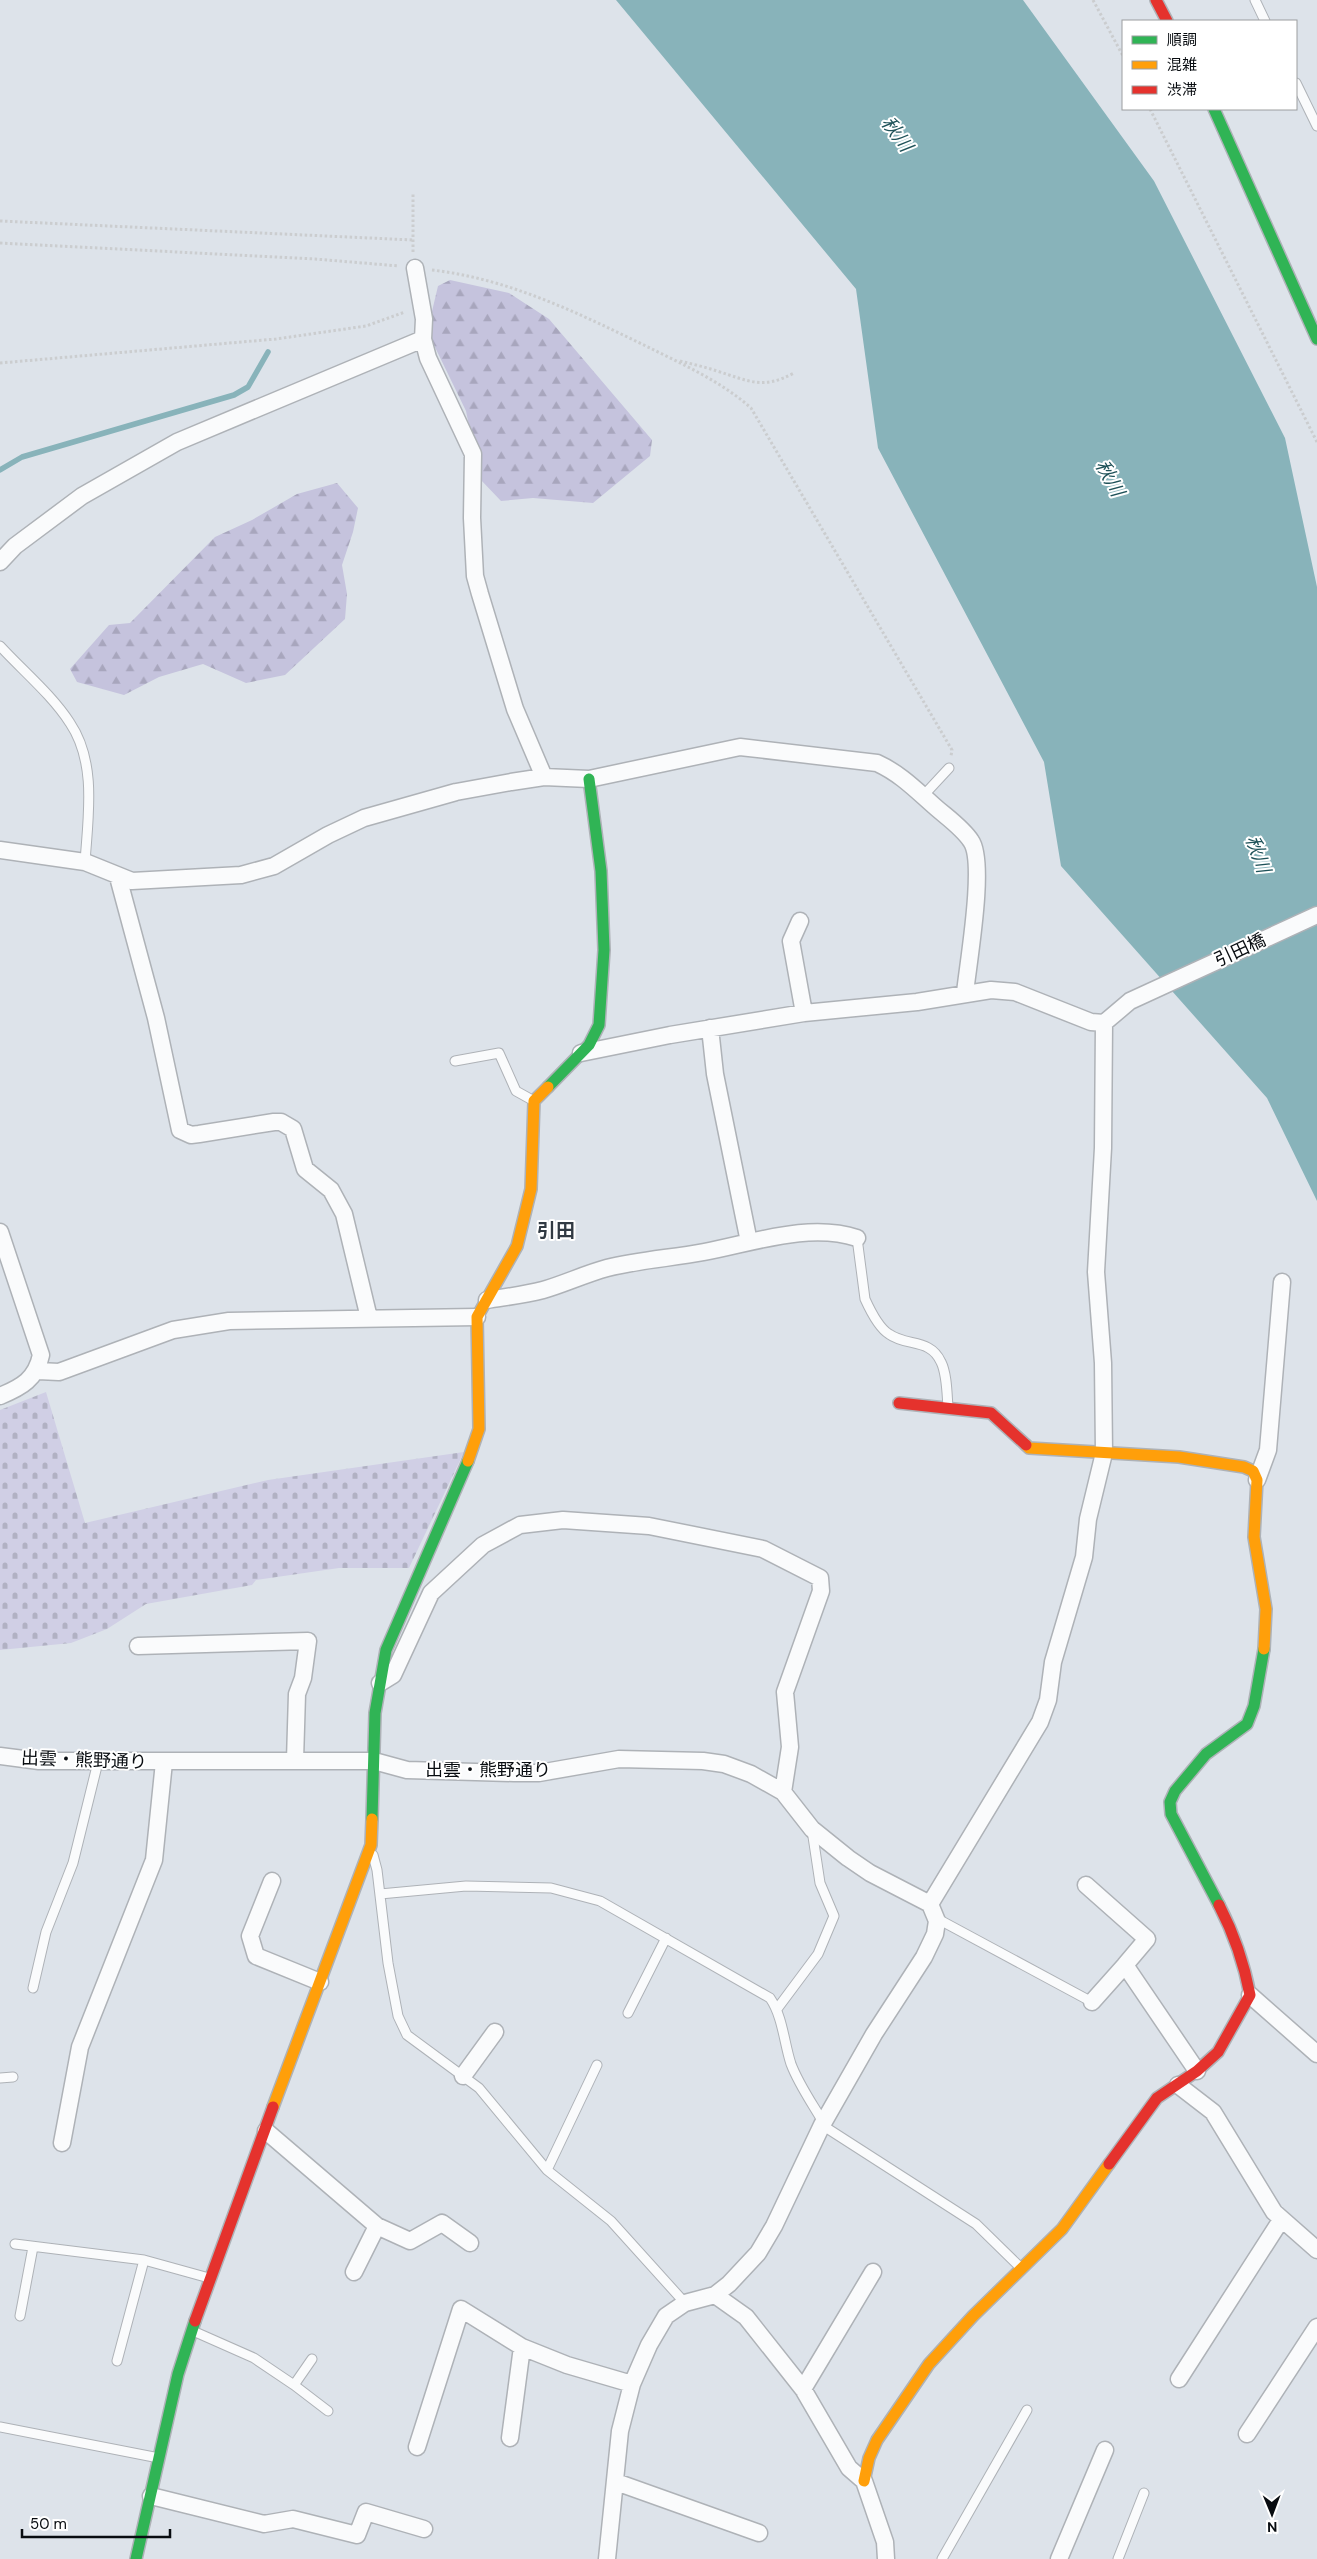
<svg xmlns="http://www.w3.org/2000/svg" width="1317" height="2559" font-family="'DM Sans','Noto Sans JP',sans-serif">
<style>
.forest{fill:url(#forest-firs)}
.cemetery{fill:url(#cemetery-stones)}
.water{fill:#88b3ba}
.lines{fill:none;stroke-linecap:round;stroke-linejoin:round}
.stream{stroke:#88b3ba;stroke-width:5.5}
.lane-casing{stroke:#aeb2b7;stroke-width:11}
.street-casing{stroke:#aeb2b7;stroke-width:19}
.fast-casing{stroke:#aeb2b7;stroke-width:14}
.slow-casing{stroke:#aeb2b7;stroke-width:14}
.jam-casing{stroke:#aeb2b7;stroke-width:14}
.path{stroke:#cbcdcf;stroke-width:3;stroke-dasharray:2.5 2.5;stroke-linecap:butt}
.lane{stroke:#fafbfc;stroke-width:9}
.street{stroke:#fafbfc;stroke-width:16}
.fast{stroke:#30b455;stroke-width:11}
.slow{stroke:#ff9f0a;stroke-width:11}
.jam{stroke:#e5322d;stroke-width:11}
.labels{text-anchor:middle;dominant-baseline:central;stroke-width:4;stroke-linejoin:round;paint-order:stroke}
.street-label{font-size:18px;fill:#080c10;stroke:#fff}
.water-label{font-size:19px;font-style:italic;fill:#1f5259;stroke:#fff}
.neighbourhood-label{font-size:19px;font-weight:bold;fill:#313a43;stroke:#fff}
</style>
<defs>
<pattern id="forest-firs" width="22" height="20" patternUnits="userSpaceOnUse" patternTransform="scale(1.25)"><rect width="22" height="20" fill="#c5c3dd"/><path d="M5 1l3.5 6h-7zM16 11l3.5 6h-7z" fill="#a8a6bd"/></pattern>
<pattern id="cemetery-stones" width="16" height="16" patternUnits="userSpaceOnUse" patternTransform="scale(1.25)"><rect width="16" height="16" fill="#d0cfe5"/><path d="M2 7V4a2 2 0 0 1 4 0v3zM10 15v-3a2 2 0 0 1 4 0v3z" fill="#b1b1c3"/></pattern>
</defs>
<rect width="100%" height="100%" fill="#dde3ea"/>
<path class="forest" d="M450 280 509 293 549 319 652 440 650 456 593 503 533 498 501 501 480 479 466 411 432 341 429 324 438 286Z
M337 483 358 508 353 532 342 565 347 594 345 619 285 675 246 683 203 664 159 677 124 695 77 682 70 669 109 625 130 623 215 537 252 520 297 494Z"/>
<path class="cemetery" d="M46 1392 85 1523 268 1480 464 1452 409 1568H339L256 1580 252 1585 146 1604 107 1629 71 1643 0 1650V1410Z"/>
<path class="water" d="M616 0H1023L1154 181 1285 438 1317 587V1201L1267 1098 1061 866 1044 762 878 448 856 289Z"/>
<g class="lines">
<path class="stream" d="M0 470 22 457 234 395 248 387 268 352"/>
<defs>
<path id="lane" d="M1255 0 1265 21
M1296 83 1317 126
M0 646C23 671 52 695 70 723 97 763 88 817 85 862
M923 796 949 768
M455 1061 499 1053 516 1091 534 1101
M857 1238 865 1299C870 1310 879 1328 889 1334 907 1347 930 1338 941 1362 947 1374 947 1394 948 1408
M373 1855 377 1870 388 1963 398 2016 407 2035 479 2088 547 2170 611 2221 685 2303
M380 1894 466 1886 551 1888 600 1901 770 1998C783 2017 784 2043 791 2064 799 2085 812 2103 823 2122
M936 1918 1092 2002
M33 1988 46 1932 73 1863 98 1762
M777 2009 818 1954 834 1916 820 1883 812 1830
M628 2013 666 1938
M0 2078 13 2077
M822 2125 976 2224 1021 2268
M547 2170 597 2065
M15 2244 144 2260 209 2278
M20 2316 33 2247
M193 2331 254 2358 294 2385 312 2359
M117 2361 144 2260
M294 2385 328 2411
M0 2427 159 2458
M942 2559 1027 2410
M1118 2559 1144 2493"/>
<path id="street" d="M415 268 424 319 423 339 428 358 473 454 472 518 475 576 480 594 515 709 544 777
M0 562 15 546 82 496 177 442 423 339
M0 850 85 862 132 881 241 875 274 866 328 835 364 818 456 792 511 782 544 777 589 779 740 747 877 763C899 773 914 788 932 804 945 816 962 827 971 841 986 862 968 963 965 993
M118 877 156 1018 180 1130 191 1135 199 1134 274 1122H281L293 1129 305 1169 331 1190 344 1214 369 1318
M800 921 791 941 804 1013
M710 1028 715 1074 749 1242
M581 1053 670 1035 804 1013 917 1002 991 990 1015 992 1091 1022 1104 1023 1130 1001 1317 915
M0 1232 41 1355C36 1379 22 1387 0 1396
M487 1300C505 1297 524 1295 543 1290 564 1284 585 1274 607 1268 639 1260 672 1258 704 1252 753 1243 809 1222 857 1238
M38 1371 59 1372 173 1330 229 1321 477 1317
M1257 1480 1268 1450 1282 1282
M138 1646 308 1641 303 1678 297 1694 295 1760
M380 1683 393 1675 431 1593 483 1545 520 1525 563 1520 649 1526 763 1549 820 1578 821 1591 785 1692 790 1747 783 1792
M0 1756 39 1761H374L407 1770 514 1773H539L619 1759 703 1761 724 1764 751 1774 783 1792 812 1829 848 1858 870 1873 930 1904
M272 1881 250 1936 256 1956 320 1982
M1086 1885 1147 1939 1125 1965
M930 1904 1040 1722 1048 1700 1053 1662 1084 1557 1088 1519 1104 1453 1103 1363 1096 1272 1103 1148 1104 1023
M1250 1995 1317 2054
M1092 2002 1125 1965 1197 2071
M463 2076 495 2032
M1178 2085 1213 2112 1274 2212 1317 2250
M266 2131 377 2226 410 2241 442 2223 470 2243
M62 2143 80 2047 154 1860 164 1762
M354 2272 377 2226
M715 2295 746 2317 803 2389 849 2468 864 2481 885 2542 886 2559
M1179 2379 1281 2220
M803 2389 873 2272
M1247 2434 1317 2327
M510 2438 522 2347
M417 2447 461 2309 522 2347 567 2365 632 2384
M616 2482 759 2533
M151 2496 264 2524 293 2519 357 2535 366 2512 424 2529
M607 2559 620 2431 632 2384 649 2345 666 2316 685 2303 715 2295 729 2284 758 2253 774 2226 822 2125 874 2034 924 1957 935 1934 937 1921 930 1904
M1059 2559 1105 2450"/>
<path id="fast" d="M1214 109 1317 339
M548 1087 589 1045 599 1025 604 950 601 871 589 779
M372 1819 375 1713 386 1650 468 1461
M1219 1905 1171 1814 1170 1802 1175 1791 1206 1754 1247 1724 1254 1706 1264 1649
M136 2559 178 2374 195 2321"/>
<path id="slow" d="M1026 1445 1029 1448 1179 1457 1244 1467 1253 1471 1257 1480 1254 1537 1266 1609 1264 1649
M468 1461 479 1429 477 1317 517 1246 531 1189 534 1101 548 1087
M273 2107 371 1845 372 1819
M864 2481 869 2458 877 2440 929 2364 973 2316 1062 2229 1109 2164"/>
<path id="jam" d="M1156 0 1167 21
M899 1403 991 1413 1026 1445
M1109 2164 1157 2098 1197 2071 1218 2052 1250 1995C1244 1963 1234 1934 1219 1905
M195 2321 273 2107"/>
</defs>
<use href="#lane" class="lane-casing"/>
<use href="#street" class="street-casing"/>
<use href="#fast" class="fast-casing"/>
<use href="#slow" class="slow-casing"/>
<use href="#jam" class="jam-casing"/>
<path class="path" d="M1093 0 1123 56
M1150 109 1317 442
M0 221 413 240
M0 243 315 259 399 266
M413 252V194
M432 270C510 279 580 314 650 348 684 365 722 382 751 408L952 750 951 756
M680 361C692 364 705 367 717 371 749 381 762 390 794 373
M0 363 276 339 366 326 405 312"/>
<use href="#lane" class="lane"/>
<use href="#street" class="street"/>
<use href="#fast" class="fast"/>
<use href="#slow" class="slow"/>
<use href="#jam" class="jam"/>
</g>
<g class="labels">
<g class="street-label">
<text transform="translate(1240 950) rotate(-25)">引田橋</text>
<text transform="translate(84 1760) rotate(2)">出雲・熊野通り</text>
<text x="488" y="1770">出雲・熊野通り</text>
</g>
<g class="water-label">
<text transform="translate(897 134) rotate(54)">秋川</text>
<text transform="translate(1110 478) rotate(61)">秋川</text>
<text transform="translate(1258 854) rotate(70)">秋川</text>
</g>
<g class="neighbourhood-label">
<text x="556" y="1230">引田</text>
</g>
</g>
<rect x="1122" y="20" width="175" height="90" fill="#ffffff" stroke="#9c9e9f"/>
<rect x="1132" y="36" width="25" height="8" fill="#30b455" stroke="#9c9e9f"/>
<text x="1167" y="45" font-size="15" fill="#080c10">順調</text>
<rect x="1132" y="61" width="25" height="8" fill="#ff9f0a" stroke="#9c9e9f"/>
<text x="1167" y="70" font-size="15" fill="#080c10">混雑</text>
<rect x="1132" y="86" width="25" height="8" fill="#e5322d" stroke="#9c9e9f"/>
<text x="1167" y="95" font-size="15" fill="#080c10">渋滞</text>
<g transform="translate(1272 2514) rotate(179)" stroke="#ffffff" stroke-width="4" paint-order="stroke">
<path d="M0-4L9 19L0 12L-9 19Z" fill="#080c10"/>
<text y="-8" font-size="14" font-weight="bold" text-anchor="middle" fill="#080c10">N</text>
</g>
<path d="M22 2529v8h148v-8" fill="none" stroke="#080c10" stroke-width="2.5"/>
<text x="30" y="2529" font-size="15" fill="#080c10" stroke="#ffffff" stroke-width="4" paint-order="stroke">50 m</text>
</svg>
